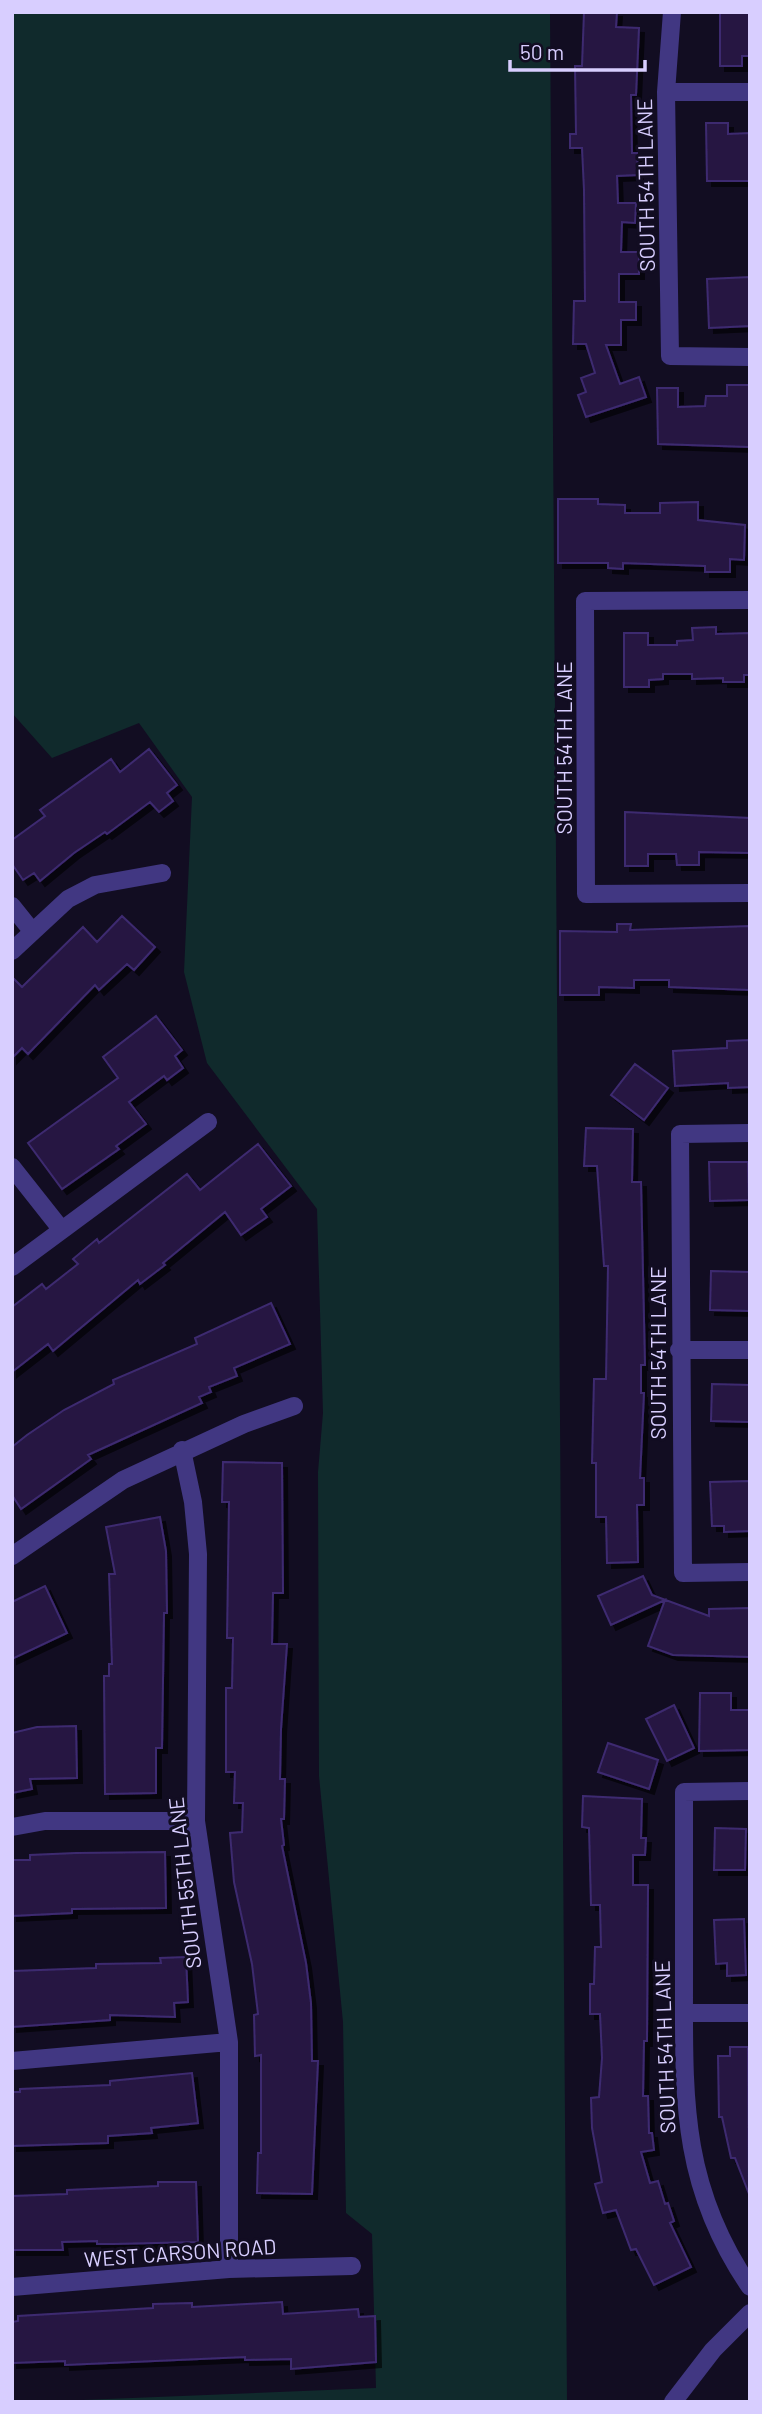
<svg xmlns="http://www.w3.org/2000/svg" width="762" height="2414" font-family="Barlow,sans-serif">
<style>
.green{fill:#102a2c}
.building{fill:#251843;stroke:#3e2a70;stroke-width:2;filter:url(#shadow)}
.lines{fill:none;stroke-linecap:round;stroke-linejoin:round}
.minor{stroke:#413782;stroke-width:18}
.tertiary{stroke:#413782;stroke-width:18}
.labels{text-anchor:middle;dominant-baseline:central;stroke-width:6;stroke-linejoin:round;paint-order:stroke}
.street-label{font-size:21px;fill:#d8ceff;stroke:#120d22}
</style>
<defs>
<filter id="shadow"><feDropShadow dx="5" dy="5" stdDeviation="0" flood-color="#0009"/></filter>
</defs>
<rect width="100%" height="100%" fill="#120d22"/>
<path class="green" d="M12 12H550L567 2402H33L376 2388 372 2234 346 2213 343 2022 319 1776 318 1472 323 1413 317 1209 207 1063 184 972 192 797 139 723 52 758 12 713Z"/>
<path class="building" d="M584 12H617L616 27 639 28 636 95H631L632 153H637L638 175 617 176 618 203H636L635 223 622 222 621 252H639V274H619V302H636V320H621V345H606L620 384 639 377 646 397 586 417 578 395 586 392 581 378 595 373 586 344H573L574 301H585L584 190 582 148H570V134H576L575 66H582Z
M720 12H750V56H742V66H720Z
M706 123H728V134L750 133V181H707Z
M750 277V326L709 328 707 279Z
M727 385H750L749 447 658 444 657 388H678V407L705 406 706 396H727Z
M558 499H598V504L625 505V513H660V503L698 502V520L745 525 744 560 730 559V572H705V566L623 563V569L608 568V563H558Z
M716 627V634L750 633V675H744V682H723V678L692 679V674H663V679L649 680V687H624V633H648V645H677V641L693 640 692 628Z
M149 749 177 785 167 793 173 801 159 812 150 802 107 834 105 832 74 853 40 881 34 873 23 880 12 864V840L45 816 40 810 111 759 120 772Z
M625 812 750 818V853L699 852V865H677L676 854H648V866H625Z
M122 916 155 947 134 970 127 964 99 990 95 985 28 1054 22 1048 12 1058V977L22 987 83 927 97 942Z
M617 924H631L630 930 750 926V990L669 987V980H634V988L599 987V995H560V931L617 932Z
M156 1016 182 1050 175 1056 183 1068 167 1080 164 1076 129 1102 146 1124 116 1146 119 1149 62 1189 28 1143 118 1078 103 1057Z
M750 1040V1087L728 1088V1083L675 1086 673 1051 727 1048V1041Z
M635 1064 668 1088 644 1120 611 1095Z
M586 1128 633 1129 632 1182H641L645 1365H641V1393H644L640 1478H644V1505H637L638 1562 607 1563 606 1517H596V1463H592L594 1379H606L608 1266H604L597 1166H584Z
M258 1144 291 1186 261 1209 267 1217 241 1235 225 1212 163 1263 165 1265 140 1284 138 1280 53 1351 48 1344 12 1372V1307L42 1284 46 1289 78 1264 73 1259 97 1239 99 1243 187 1174 200 1190Z
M709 1162H748L749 1200 710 1201Z
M711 1271 749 1272V1311L710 1310Z
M271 1303 290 1344 234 1368 237 1376 209 1387 211 1392 199 1397 202 1403 88 1455 91 1459 21 1509 12 1495V1447L27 1435 64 1410 114 1384 113 1380 197 1344 195 1338Z
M712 1384 750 1385 749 1422 711 1421Z
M223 1462 282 1463 283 1593H273L272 1644H287L281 1729 280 1779H285L284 1819H281L284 1845 282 1846 306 1963 311 2003 312 2061H318L312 2194 257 2193 258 2153H261V2055L255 2056 254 2015 258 2014 252 1964 234 1882 230 1833 242 1832 243 1803H234L235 1772H226V1688H232L233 1638H227L229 1502H222Z
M749 1481 750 1531 724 1532V1526H712L710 1482Z
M160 1517 166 1551 167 1613H164L162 1748H156V1793L105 1794 104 1676H109V1664H112L109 1574H115L106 1527Z
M643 1576 652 1595 709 1616V1609L750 1608V1657L673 1655 648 1646 665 1600 611 1625 598 1596Z
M45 1586 67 1633 12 1659V1602Z
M700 1693H731V1710H750V1750L699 1751Z
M674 1705 694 1748 667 1761 646 1719Z
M76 1726 77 1778 30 1779 32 1789 12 1793V1733L37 1727Z
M608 1743 658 1760 649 1789 598 1772Z
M583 1796 642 1799 641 1838H646L645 1855H633V1885H648L647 2041H644L643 2096H648L649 2133H652L654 2150 641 2152 650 2183 658 2181 665 2204 668 2203 674 2221 670 2223 691 2267 654 2285 636 2249 631 2250 616 2210 603 2213 595 2184 602 2182 592 2128 591 2098 599 2097 602 2058 600 2014H590V1984H594L595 1947H601L600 1905H591L589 1828 582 1827Z
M715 1828 746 1829 745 1870H714Z
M165 1852 166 1908 72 1909V1913L12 1916V1860H30V1855L76 1853Z
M744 1919 746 1975 727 1976V1963L716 1964 714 1920Z
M186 1957 188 2002 174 2003 175 2017 110 2015V2020L12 2027V1971L96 1968V1964L161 1963 160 1958Z
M730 2047H748L749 2194 735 2158H731L722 2117H719L718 2056H730Z
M192 2073 198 2123 151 2128 152 2133 108 2136V2143L12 2146V2092H20V2089L110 2085V2081Z
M158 2182H196L198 2242 113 2244H97V2241L62 2242 63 2250H12V2196L67 2194V2190L158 2186Z
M282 2302 283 2314 358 2309 359 2317 375 2316 376 2362 291 2369V2359L245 2360V2357L65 2365V2361L12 2363V2322L18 2321V2316L153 2308V2304L192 2303V2307Z"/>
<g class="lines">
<path class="minor" d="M672 12 666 92 670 356 750 357
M666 92H750
M750 600 585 601 586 894 750 893
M12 906 32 931
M12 951 68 899 95 885 162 873
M750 1133 680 1134 683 1573 750 1572
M12 1167 61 1229
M12 1267 208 1122
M679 1350H750
M182 1450 193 1502 198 1554 196 1821 229 2042V2269
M12 1556 123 1480 244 1424 294 1406
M750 1791 684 1792C684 1854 684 1917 684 1979 684 2097 680 2185 750 2287
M12 1827 45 1821H196
M684 2013H750
M12 2061 229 2042
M12 2287 229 2269 352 2266"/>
<path class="tertiary" d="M673 2402 713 2350 750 2313"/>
</g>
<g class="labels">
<g class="street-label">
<text transform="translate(645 185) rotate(-91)">SOUTH 54TH LANE</text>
<text transform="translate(563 748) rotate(-90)">SOUTH 54TH LANE</text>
<text transform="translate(657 1353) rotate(-90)">SOUTH 54TH LANE</text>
<text transform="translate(184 1883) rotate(-96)">SOUTH 55TH LANE</text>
<text transform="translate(664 2047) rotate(-92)">SOUTH 54TH LANE</text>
<text transform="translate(180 2252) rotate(-4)">WEST CARSON ROAD</text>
</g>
</g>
<rect width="762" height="2414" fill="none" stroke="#d8ceff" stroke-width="28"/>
<path d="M510 60v10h135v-10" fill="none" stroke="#d8ceff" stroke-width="3.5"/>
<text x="520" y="60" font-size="21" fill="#d8ceff" stroke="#120d22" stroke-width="5" paint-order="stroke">50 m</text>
</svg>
